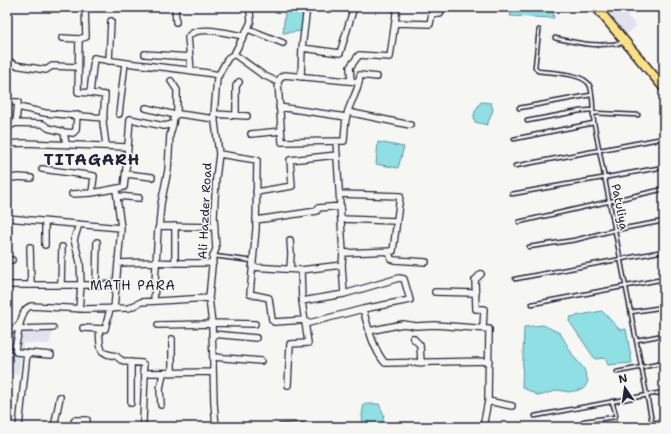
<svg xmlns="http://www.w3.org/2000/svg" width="671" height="434" font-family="'Shantell Sans',sans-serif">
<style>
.built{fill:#e0e2ee}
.water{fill:#8ee0e5;stroke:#6394a1}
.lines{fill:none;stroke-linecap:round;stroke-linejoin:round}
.lane-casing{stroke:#22223b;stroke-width:5.5}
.street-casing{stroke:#22223b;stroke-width:8}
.primary-casing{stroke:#22223b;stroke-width:11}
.lane{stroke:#f6f6f2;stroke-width:2.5}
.street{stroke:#f6f6f2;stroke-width:5.5}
.primary{stroke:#fde080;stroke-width:8}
.labels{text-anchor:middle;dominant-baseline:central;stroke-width:3;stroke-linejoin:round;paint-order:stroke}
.street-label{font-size:12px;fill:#22223b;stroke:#f6f6f2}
.neighbourhood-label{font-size:13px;letter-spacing:1px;fill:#22223b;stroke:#f6f6f2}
.district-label{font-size:16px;font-weight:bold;letter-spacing:1px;fill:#22223b;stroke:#f6f6f2}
</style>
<rect width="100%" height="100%" fill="#f6f6f2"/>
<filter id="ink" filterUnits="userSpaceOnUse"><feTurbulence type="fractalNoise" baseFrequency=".025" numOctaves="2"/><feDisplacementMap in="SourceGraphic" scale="8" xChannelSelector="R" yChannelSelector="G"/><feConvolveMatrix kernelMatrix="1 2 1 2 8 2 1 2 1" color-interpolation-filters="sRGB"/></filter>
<g filter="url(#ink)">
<path class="built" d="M601 7H620L636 26 626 35Z
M33 330H53L49 344 23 343 18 375 9 372 7 383V333Z"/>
<path class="water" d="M513 7H552L554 18 510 16Z
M285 11 304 13 301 31 283 33Z
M481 102 491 103 493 110 487 125 475 122C472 114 476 109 481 102Z
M378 142 404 147 398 168 376 164Z
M602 311 620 330 626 329 632 363 608 365 605 358 595 359 569 321 570 317Z
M543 325 560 333 574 357 584 369 588 381 584 389 569 392 558 390 539 396 522 387 524 327Z
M364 404H379L384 415 382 425 379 427H363L362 414Z"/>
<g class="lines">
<defs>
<path id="lane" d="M539 30 535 67 538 71C551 73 585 73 590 86 594 98 592 112 594 123L653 427
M555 38C582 44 595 47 623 43
M519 108 591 95
M593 113 638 115
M527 121 580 111 592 110
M514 139 594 123
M515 166 664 138
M512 194 664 167
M519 222 664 189
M529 247 575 240 615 230 664 221
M214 256 253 261
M515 279 664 251
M532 304 664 279
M631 312 664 307
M637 340 664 335
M617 372 664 363
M535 416 664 392
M653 423 664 421
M582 427V424L584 421 615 417 616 415 612 401"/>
<path id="street" d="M126 7 149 8
M175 7 176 22
M395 23 430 24 432 13 440 14 442 7
M248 29 283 43
M62 38 79 39 86 37 85 7
M79 39 78 92 90 93
M302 48 340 53 354 7
M145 54 190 57
M234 54 263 75 278 82 281 77 284 75 359 82C357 92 355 94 351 103 345 115 345 128 344 141L282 142 278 82
M7 60 15 65 46 70 52 66 78 67
M109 61 111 21
M191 70 188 37C196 24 230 34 243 36
M301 77 302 48 307 7
M171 81 177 90V114
M351 81 350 67 359 55 390 57 397 7
M359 82 360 75 377 77
M7 102H18L16 123
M18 107 45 113 104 118
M279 107 346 117
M146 108 175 115
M348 112 410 125
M119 114 125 63
M214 114 247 116
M236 115V86L239 82
M173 124 170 135 168 170 161 204 159 226 215 227
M7 127 16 123 43 124 48 128 64 132 73 133 76 130 77 115
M64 132 66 144
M251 134 281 131
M336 141 343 253 342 265
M7 144 24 143 127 147
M106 145 103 123 105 95 90 93 94 58C136 66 178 67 219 75
M219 154 257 160 256 229 250 294 269 298 272 320 274 322 305 320
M42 169 94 176 92 193
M126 174 152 177
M7 179 18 177 31 178
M256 192 292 186 290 160 337 155
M72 194 92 193 124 187 127 160 130 119 164 126 173 124 174 116 179 114 215 119
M340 194 400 196 393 251 343 253
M118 196 139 198
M7 218 121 228
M341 219 396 221
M256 220 317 211 318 208 341 206
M45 222V245
M79 224 74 240 80 262 81 285 79 309
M30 247 31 284
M389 252 391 259 394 260 426 262
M7 260H12
M118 263 155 262 175 263V226
M175 263H213
M252 267 301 270 342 265 344 294
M290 269 291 254 290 240
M481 274 475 280 476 309H484L483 328
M7 285H96L116 284
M61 285 62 247
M96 285 97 242
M435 292 476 293
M154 301 158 229 159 226
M302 301 344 294 399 278 404 279 410 300 363 309 305 324
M114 309 121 228 116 190
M363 309C368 327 373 349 385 363L489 361
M212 323 255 324
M20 324 15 349 16 352 51 355
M158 325 212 324
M83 328 105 329 110 309
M19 329 53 328
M99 329 100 344 102 351 107 354 116 356 121 360 127 362 142 363 144 365 143 371 145 373 213 372
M7 331C28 327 17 311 31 306L84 309 129 308 141 302 209 298
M369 331 403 324 416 326 435 325 489 329 488 401 483 427
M212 334 256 338
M413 338 420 345 421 363
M172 339V373
M213 357 261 361
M288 385 290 344 308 343 302 301 301 270
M488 401 512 406
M131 403V362
M161 405 160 389 163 373
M143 421 145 373
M19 427 27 353
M54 427 60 397
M71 427 75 420H87
M216 427 214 403 212 324 209 298 213 256 216 249 214 217 216 178 219 154 214 114 217 78 228 58 234 54 249 26 251 21 250 12 248 7
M281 427 302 426"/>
<path id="primary" d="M596 7 664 88"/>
</defs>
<use href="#lane" class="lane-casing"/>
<use href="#street" class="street-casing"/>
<use href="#primary" class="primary-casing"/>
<use href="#lane" class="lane"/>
<use href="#street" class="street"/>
<use href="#primary" class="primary"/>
</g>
</g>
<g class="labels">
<g class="street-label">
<text transform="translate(620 207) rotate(79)">Patuliya</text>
<text transform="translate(205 211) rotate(-87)">Ali Hazder Road</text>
</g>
<g class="neighbourhood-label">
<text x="133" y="285">MATH PARA</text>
</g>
<g class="district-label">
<text x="92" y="159">TITAGARH</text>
</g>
</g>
<rect width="671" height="434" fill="none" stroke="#f6f6f2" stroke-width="24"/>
<rect x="12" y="12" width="647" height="410" fill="none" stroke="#22223b" stroke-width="1.5" filter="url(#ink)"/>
<g transform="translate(625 388) rotate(347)" stroke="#f6f6f2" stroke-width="3" paint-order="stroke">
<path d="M0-3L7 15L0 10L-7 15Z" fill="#22223b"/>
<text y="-6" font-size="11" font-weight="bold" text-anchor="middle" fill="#22223b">N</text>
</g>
</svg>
